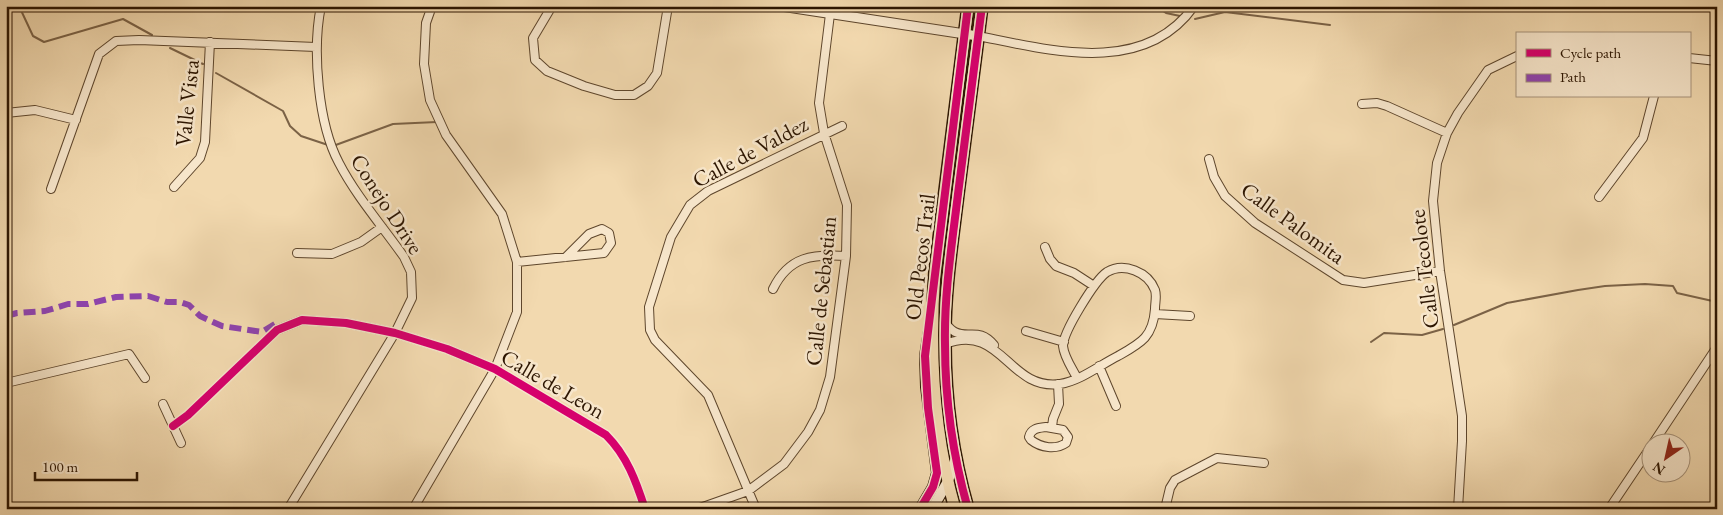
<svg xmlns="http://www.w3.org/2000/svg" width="1723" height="515" font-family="'EB Garamond',serif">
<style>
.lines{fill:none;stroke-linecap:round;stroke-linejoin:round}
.stream{stroke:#7b6246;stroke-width:2}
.minor-casing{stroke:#5e462c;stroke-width:10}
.tertiary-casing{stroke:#5e462c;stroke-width:11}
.secondary-casing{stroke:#2c1501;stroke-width:12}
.primary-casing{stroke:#2c1501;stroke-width:14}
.minor{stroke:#f7e6cb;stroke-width:8}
.tertiary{stroke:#f7e6cb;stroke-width:9}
.secondary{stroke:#f7e6cb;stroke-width:10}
.primary{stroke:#f2d9af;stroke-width:11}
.quiet{stroke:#8e44ad;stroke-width:6;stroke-dasharray:12 6;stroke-linecap:butt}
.cycleway-casing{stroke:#f7e6cb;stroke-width:11}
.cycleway{stroke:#d6006c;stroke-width:8}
.labels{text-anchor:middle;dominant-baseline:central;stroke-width:5;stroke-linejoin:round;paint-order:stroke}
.street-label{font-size:22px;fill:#2c1501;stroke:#f7e6cb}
</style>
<rect width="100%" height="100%" fill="#f2d9af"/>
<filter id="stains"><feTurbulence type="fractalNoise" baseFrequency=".004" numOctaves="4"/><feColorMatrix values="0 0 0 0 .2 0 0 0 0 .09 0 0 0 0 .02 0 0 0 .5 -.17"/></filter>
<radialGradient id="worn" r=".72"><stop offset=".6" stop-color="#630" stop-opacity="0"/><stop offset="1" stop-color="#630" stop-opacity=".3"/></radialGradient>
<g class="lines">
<path class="stream" d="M19 6 33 36 44 42 123 19 152 35
M1156 6 1166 13 1180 16
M1195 19 1225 12 1330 25
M170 48 203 64
M216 73 283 111 290 126 301 136 328 145
M333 146 393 124 437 122
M1454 325 1507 303 1578 290 1605 286 1645 284 1673 286 1677 293 1717 302
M1371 342 1384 333 1422 335 1443 329"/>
<defs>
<path id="minor" d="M552 6 533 38 535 60 547 71 584 86 615 95H634L648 86 657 73 668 6
M978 36C1049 50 1144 77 1194 6
M1689 58 1717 61
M1362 104 1377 103 1387 106 1447 133
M6 113 35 110 76 120
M1209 159 1214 177 1225 196 1255 223 1343 280 1364 283 1440 271
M174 187 200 158 205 142 210 42
M51 189 99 54 116 41 139 40 316 47
M1599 197 1643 138 1654 96
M1045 247 1050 259 1056 266 1074 273 1094 286
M297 253 332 254 361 242 382 227
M517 262 604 253 611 243 609 233 602 229 589 234 566 257
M773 289C789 256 813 254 846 256
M1155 314 1190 316
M945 323C948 326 951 330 955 332 969 339 979 327 994 345
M1026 331 1064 342
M945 344C1002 322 1008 391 1060 384 1080 381 1100 365 1118 356 1141 343 1153 337 1155 309 1155 302 1157 296 1155 290 1148 272 1124 262 1107 272 1095 280 1063 332 1063 346 1064 357 1072 368 1077 378
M1099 366 1116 406
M6 383 129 354 145 378
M163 404 181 443
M173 426 188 415 277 330 302 320 346 323 395 333 447 349 495 369 606 435C627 456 636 481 645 509
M1046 427 1063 430 1068 437 1066 443C1056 450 1041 448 1031 440L1029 437C1031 428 1039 428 1046 427Z
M1052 427 1053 419 1059 404 1058 384
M1654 442 1717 347
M288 509 395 333 412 298 411 272 404 257C383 227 356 196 339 163 318 124 312 50 321 6
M413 509 495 369 517 312V262L502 214 446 135 430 100 424 64 426 23 432 6
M697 509 748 491 784 464 808 432 820 410 830 377 846 256 847 205 824 133 819 103 831 6
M756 509 708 395 655 340 650 330 649 307 671 237 690 205 708 191 842 126
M1165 509 1170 488 1175 480 1217 458 1264 463
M1458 509 1462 441V416L1440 271 1433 201 1437 163 1447 133 1458 113 1488 70 1517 56
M1609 509 1650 448"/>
<path id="tertiary" d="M781 6 978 36"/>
<path id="secondary" d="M920 509 933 487 937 473 926 387 925 356 929 331
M932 509 947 483 956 458"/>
<path id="primary" d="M955 509C933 431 929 351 935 271L968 6
M968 509C953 456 945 399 945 344 944 294 952 244 958 194 966 131 974 69 982 6"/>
</defs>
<use href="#minor" class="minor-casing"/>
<use href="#tertiary" class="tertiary-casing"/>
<use href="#secondary" class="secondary-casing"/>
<use href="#primary" class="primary-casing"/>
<use href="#minor" class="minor"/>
<use href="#tertiary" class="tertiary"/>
<use href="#secondary" class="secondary"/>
<use href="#primary" class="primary"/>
<path class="quiet" d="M6 316 17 313 45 311 68 304H88L116 297 148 296 167 302H180L189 305 200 316 222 326 262 332 275 324"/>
<defs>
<path id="cycleway" d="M173 426 188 415 277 330 302 320 346 323 395 333 447 349 495 369 606 435C627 456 636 481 645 509
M920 509 933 487 937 473 928 408 925 356 968 6
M968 509C953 456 945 399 945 344 944 294 952 244 958 194 966 131 974 69 982 6"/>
</defs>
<use href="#cycleway" class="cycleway-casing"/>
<use href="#cycleway" class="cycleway"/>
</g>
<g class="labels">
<g class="street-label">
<text transform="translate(187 103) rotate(-84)">Valle Vista</text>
<text transform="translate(750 152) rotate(-28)">Calle de Valdez</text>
<text transform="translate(387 204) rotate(57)">Conejo Drive</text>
<text transform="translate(1293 223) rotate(36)">Calle Palomita</text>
<text transform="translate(920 257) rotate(-83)">Old Pecos Trail</text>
<text transform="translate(1424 269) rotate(-97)">Calle Tecolote</text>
<text transform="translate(821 291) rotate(-84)">Calle de Sebastian</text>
<text transform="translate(553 384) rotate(30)">Calle de Leon</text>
</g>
</g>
<rect width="1723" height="515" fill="none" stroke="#f2d9af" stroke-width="25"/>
<rect x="8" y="8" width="1708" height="500" fill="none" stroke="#2c1501" stroke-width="2.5"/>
<rect x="12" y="12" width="1698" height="490" fill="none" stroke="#2c1501"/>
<rect x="1516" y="32" width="175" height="65" fill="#f7e6cb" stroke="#a6927a"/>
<rect x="1526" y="49" width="25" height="8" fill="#d6006c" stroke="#a6927a"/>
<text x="1560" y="58" font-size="15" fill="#2c1501">Cycle path</text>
<rect x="1526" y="74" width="25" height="8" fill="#8e44ad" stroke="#a6927a"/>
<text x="1560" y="82" font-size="15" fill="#2c1501">Path</text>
<g transform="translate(1666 458) rotate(214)"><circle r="24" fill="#f7e6cb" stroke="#a6927a"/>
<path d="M0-4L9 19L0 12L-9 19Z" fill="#8f2418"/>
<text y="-8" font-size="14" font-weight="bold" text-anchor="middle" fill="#2c1501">N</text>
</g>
<path d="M35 472v8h102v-8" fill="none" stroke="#2c1501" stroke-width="2.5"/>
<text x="42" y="472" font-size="15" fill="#2c1501" stroke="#f7e6cb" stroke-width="4" paint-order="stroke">100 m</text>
<rect width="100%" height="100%" filter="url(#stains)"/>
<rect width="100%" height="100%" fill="url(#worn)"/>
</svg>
